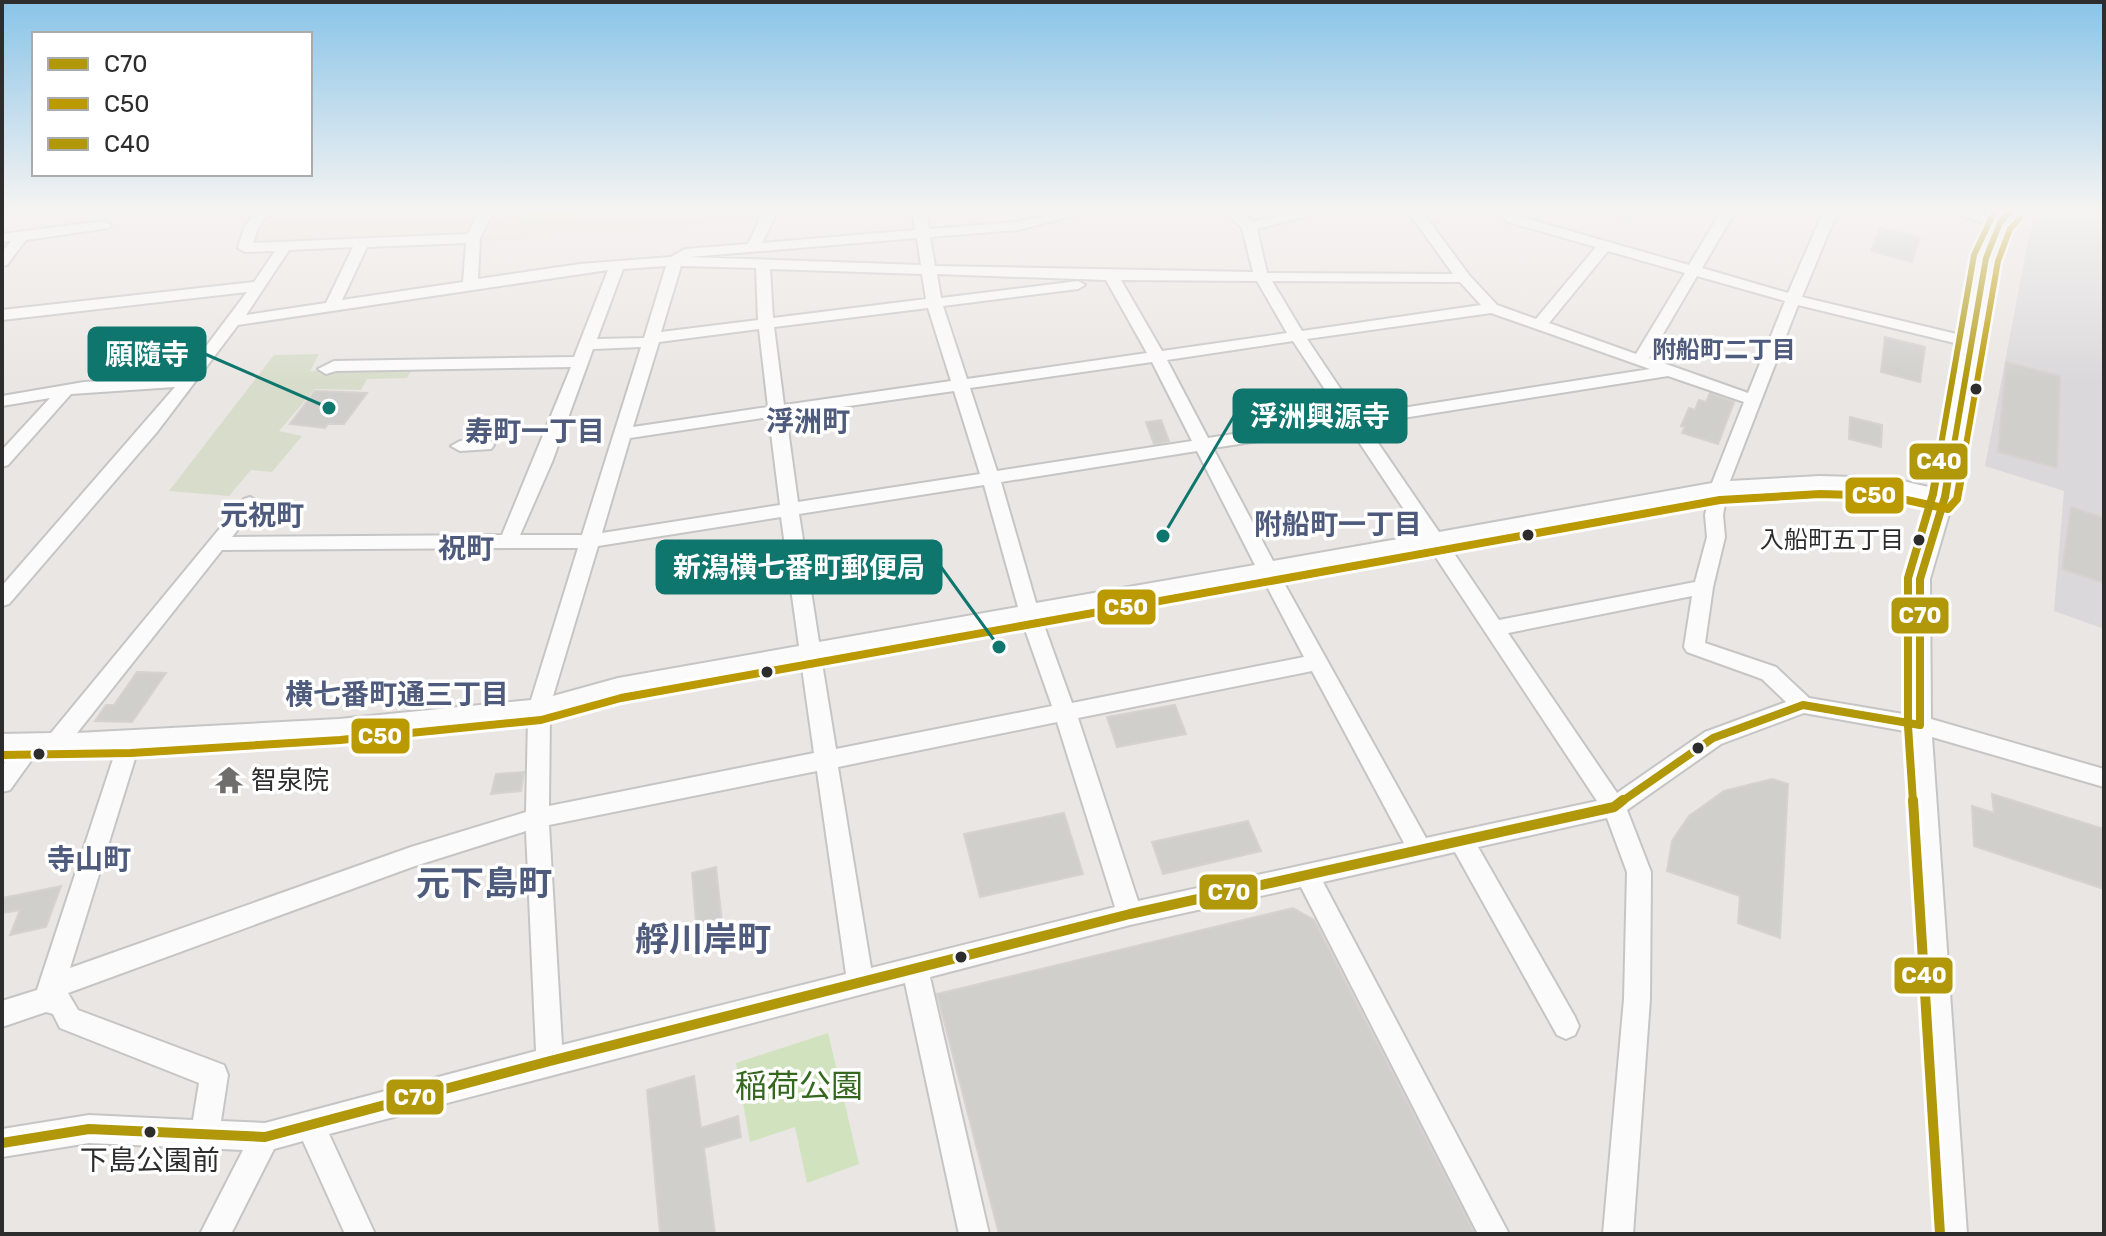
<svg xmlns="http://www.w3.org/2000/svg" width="2106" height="1236" font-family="Rubik,'Noto Sans JP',sans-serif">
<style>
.industrial{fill:#dad8da}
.education{fill:#e4ddd2}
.green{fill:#d1e3be}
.cemetery{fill:#d8ddcb}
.pitch{fill:#dbe7bc}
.building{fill:#d1cfcc;stroke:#d5d2cf;stroke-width:2}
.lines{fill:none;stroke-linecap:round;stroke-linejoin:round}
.minor-casing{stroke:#c6c5c5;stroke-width:4}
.minor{fill:#fcfbfb;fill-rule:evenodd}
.bus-1-far2-casing{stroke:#fff;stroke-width:11}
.bus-1-far1-casing{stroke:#fff;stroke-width:14}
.bus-1-casing{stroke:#fff;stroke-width:16}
.bus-2-far1-casing{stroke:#fff;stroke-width:11}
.bus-2-casing{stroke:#fff;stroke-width:14}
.bus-3-far2-casing{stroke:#fff;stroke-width:11}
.bus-3-far1-casing{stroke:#fff;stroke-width:14}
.bus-3-casing{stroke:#fff;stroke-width:16}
.bus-1-far2{stroke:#b1980b;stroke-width:6}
.bus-1-far1{stroke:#b1980b;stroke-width:8}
.bus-1{stroke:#b1980b;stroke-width:10}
.bus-2-far1{stroke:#b90;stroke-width:6}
.bus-2{stroke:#b90;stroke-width:8}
.bus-3-far2{stroke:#b1980b;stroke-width:6}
.bus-3-far1{stroke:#b1980b;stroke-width:8}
.bus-3{stroke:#b1980b;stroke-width:10}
.bus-dot{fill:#2d2d2d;stroke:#fff;stroke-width:3}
.labels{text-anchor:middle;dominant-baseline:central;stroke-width:7;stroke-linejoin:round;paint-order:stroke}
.far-neighbourhood-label{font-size:24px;font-weight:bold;fill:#4f5b7c;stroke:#fff}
.bus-label{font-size:24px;fill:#2d2d2d;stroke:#fff;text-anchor:end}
.poi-label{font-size:26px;fill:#2d2d2d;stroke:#fff;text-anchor:start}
.neighbourhood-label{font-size:28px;font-weight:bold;fill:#4f5b7c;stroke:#fff}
.near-bus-label{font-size:28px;fill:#2d2d2d;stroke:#fff}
.near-park-label{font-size:32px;fill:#35681f;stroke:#fff}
.near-neighbourhood-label{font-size:34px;font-weight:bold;fill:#4f5b7c;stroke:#fff}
.leader{fill:none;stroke:#0f766e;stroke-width:3}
.callout-dot{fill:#0f766e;stroke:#fff;stroke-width:3}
.callout{fill:#0f766e;stroke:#0f766e;stroke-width:3}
.callout-label{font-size:28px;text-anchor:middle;font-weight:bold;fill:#fff}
.line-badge{stroke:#fff;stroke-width:3}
.badge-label{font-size:22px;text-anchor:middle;font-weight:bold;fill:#fff}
</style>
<rect width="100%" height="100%" fill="#eae6e3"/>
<path class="industrial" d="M2047 210H2104V629L2054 611 2064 491 1985 466 2030 231Z"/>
<path class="education" d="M271 210H483L471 234 255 245 250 242Z
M497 210H767L758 220H732L670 228 483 242Z"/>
<path class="green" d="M828 1033 859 1164 807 1183 795 1127 750 1142 736 1063Z"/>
<path class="cemetery" d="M319 354 310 371 413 368 407 378 367 379 361 390 315 389 279 431 302 436 272 472 251 470 229 496 169 491 274 355Z"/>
<path class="pitch" d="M521 210H576L573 219 518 223Z"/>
<path class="building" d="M1880 228 1920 238 1912 262 1871 251Z
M1885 337 1925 347 1920 382 1881 372Z
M2006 362 2060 376 2057 468 1998 452Z
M315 391 367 393 344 424H328L325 428 290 424Z
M1710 393 1734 402 1718 444 1682 433 1685 427 1681 426 1689 408 1695 410 1699 400 1706 402Z
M1850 417 1882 425 1881 447 1849 439Z
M1161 420 1169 441 1154 444 1146 422Z
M2071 507 2104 518V583L2062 569Z
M137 672 166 673 132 722 95 721 106 705H114Z
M1175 705 1186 734 1117 747 1107 717Z
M524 772 521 791 491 794 496 774Z
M1772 779 1788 784 1780 938 1738 923 1740 896 1667 871 1672 841 1689 816 1724 791Z
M1992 794 2104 829V889L1974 846 1972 806 1994 813Z
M1064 813 1083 874 980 897 964 834Z
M1248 821 1261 851 1163 874 1152 842Z
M716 867 724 941 698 947 692 873Z
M61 886 46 927 10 935 20 910 2 913V898Z
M1293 908 1314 920 1475 1234H999L937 994Z
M694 1076 701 1128 738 1116 741 1137 704 1148 715 1234H660L647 1090Z"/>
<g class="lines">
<defs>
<path id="minor" d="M257 210H271L258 228 253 243 468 234 480 210H494L480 238 478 279 580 264 671 257 685 249 748 244 764 210H778L762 243 915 230 912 210H926L929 229 1018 222 1070 210H1095L1018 230 930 237 935 266 1253 272 1242 228 1223 210H1238L1252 222 1305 210H1330L1257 229 1267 273 1453 274 1407 210H1421L1469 275 1497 305 1536 319 1596 247 1508 222 1496 210H1511L1518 216 1689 265 1722 210H1736L1702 268 1788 293 1824 210H1838L1802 297 1965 336 1979 258 1992 225 1943 210H1966L1997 218 2004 210H2018L2006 224 1993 258 1954 497 1930 579 1931 719 2104 769V787L1932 737 1967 1234H1937L1910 732 1804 713 1721 744 1627 810 1651 872 1650 999 1633 1234H1603L1624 999 1627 872 1607 818 1478 847 1575 1017 1579 1026 1575 1035 1566 1039 1557 1035 1455 852 1323 882 1509 1234H1478L1301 887 1130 925 930 977 989 1234H959L905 983 329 1134 375 1234H345L303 1141 274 1149 231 1234H200L243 1150 89 1143 2 1157V1129L89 1115 193 1120 199 1083 60 1028 53 1014 46 1012 2 1027V1001L37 990 116 750 38 751 10 790 2 792V766L13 752H2V734L51 733 244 499 250 497 259 503 232 537 502 535 571 367 336 371 326 374 318 369 334 361 574 357 608 270 238 325 157 432 9 604 2 606V586L175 387 71 394 8 465 2 467V450L50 398 2 406V396L84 382 183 377 247 292 2 320V310L254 282 275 251 245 252 238 248 244 228ZM917 238 921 265 689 257ZM466 243 463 282 342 300 367 247ZM353 247 326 303 246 315 289 250ZM1608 251 1685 273 1636 354 1549 323ZM666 266 644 338 597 339 623 269ZM681 266 756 268 758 320 661 332ZM770 269 922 274 926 299 773 318ZM937 274 1106 280 1147 353 967 379 943 306 1078 289 1085 285 1078 281 941 298ZM1697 276 1785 301 1748 393 1649 358ZM1121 280 1257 281 1287 333 1162 351ZM1272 281 1460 282 1481 305 1302 331ZM1798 305 1963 345 1937 489 1890 478 1820 476 1730 481ZM928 308 951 381 784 405 774 327ZM1491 313 1650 369 1358 415 1307 339ZM759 329 768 407 633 427 659 342ZM1293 341 1343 417 1208 438 1167 360ZM641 347 582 535H520L552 462 593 349ZM1152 362 1192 441 997 471 970 388ZM1668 376 1744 402 1712 483 1439 532 1365 424ZM954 391 980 474 798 502 786 415ZM769 417 780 505 602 533 630 438ZM1349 427 1421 535 1273 561 1213 448ZM1197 451 1255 565 1036 603 1001 482ZM984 485 1018 607 819 642 799 514ZM1820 488 1890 490 1935 501 1910 579 1909 715 1809 698 1776 667 1705 643 1713 587 1725 537 1723 515 1727 493ZM1709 496 1705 515 1707 537 1695 582 1499 620 1447 543ZM781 517 799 646 618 678 553 696 598 546ZM1429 547 1597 801 1426 838 1279 574ZM509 548H578L531 700 339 719 77 733 222 550ZM1262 577 1304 657 1072 703 1041 617ZM1692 596 1684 647 1687 652 1762 679 1786 702 1705 732 1617 793 1508 633ZM1022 621 1052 706 836 749 821 657ZM801 661 814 753 549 806 550 713 618 694ZM1312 671 1404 843 1138 901 1078 718ZM528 718 526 812 411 847 70 968 138 749 339 737ZM1057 722 1115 907 871 968 838 767ZM817 771 846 974 562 1045 549 825ZM526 831 536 1051 265 1123 221 1121 228 1075 224 1065 78 1010 68 993 412 867Z
M1621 210H1635L1626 218 1619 214Z
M104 221 111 225 109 228 26 240 7 265 2 266V252L11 241 2 242V234Z
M485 440 491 441 494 445 491 449 460 451 451 446 460 441Z"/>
</defs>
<use href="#minor" class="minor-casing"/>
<use href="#minor" class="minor"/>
<defs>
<path id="bus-1-far2" d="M1950 468 1986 258 2000 223 2011 210"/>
<path id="bus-1-far1" d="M1621 802 1713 738 1803 705 1920 725V579L1945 497 1950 466"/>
<path id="bus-1" d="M2 1143 89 1129 265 1137 550 1061 1130 914 1614 807 1623 800"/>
<path id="bus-2-far1" d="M1962 468 1998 261 2010 229 2020 218"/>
<path id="bus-2" d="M2 755 131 753 340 740 541 720 621 698 1720 500 1820 494 1888 496 1948 509 1957 499 1963 466"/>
<path id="bus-3-far2" d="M1937 468 1974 255 1995 210"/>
<path id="bus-3-far1" d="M1913 802 1908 726V578L1933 494 1938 466"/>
<path id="bus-3" d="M1913 800 1940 1234"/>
</defs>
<use href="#bus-1-far2" class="bus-1-far2-casing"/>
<use href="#bus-1-far1" class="bus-1-far1-casing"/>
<use href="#bus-1" class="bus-1-casing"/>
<use href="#bus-2-far1" class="bus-2-far1-casing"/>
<use href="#bus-2" class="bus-2-casing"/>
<use href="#bus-3-far2" class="bus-3-far2-casing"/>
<use href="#bus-3-far1" class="bus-3-far1-casing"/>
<use href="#bus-3" class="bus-3-casing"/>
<use href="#bus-1-far2" class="bus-1-far2"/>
<use href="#bus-1-far1" class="bus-1-far1"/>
<use href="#bus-1" class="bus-1"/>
<use href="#bus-2-far1" class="bus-2-far1"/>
<use href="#bus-2" class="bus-2"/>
<use href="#bus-3-far2" class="bus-3-far2"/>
<use href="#bus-3-far1" class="bus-3-far1"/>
<use href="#bus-3" class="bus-3"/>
</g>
<linearGradient id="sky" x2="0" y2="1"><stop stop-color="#89c4e8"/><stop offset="0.55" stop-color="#f6f4f2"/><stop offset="1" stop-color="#f6f4f2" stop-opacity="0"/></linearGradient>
<rect width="2106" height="383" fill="url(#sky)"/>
<defs>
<symbol id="temple-bare" viewBox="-9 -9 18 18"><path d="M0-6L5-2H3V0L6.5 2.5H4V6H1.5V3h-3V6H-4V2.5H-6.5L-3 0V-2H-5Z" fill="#6f6e6d" stroke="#fff" stroke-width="2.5" paint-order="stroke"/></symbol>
</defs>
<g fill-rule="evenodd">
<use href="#temple-bare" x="209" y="760" width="40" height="40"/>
</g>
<g class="bus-dot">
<circle cx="1976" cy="389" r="7"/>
<circle cx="1528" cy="535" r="7"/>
<circle cx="1919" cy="540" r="7"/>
<circle cx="767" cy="672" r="7"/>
<circle cx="1698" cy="748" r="7"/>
<circle cx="39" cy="754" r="7"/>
<circle cx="961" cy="957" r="7"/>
<circle cx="150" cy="1132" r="7"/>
</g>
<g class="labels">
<g class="far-neighbourhood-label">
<text x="1724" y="350">附船町二丁目</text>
</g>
<g class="bus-label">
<text x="1904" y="540">入船町五丁目</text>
</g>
<g class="poi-label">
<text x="251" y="780">智泉院</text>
</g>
<g class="neighbourhood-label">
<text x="808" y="421">浮洲町</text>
<text x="535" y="431">寿町一丁目</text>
<text x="262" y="515">元祝町</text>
<text x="1338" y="524">附船町一丁目</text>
<text x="466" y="548">祝町</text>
<text x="397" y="694">横七番町通三丁目</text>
<text x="89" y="859">寺山町</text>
</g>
<g class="near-bus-label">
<text x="150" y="1160">下島公園前</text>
</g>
<g class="near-park-label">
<text x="799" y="1086">稲荷公園</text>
</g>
<g class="near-neighbourhood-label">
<text x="484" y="883">元下島町</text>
<text x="703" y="939">艀川岸町</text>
</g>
</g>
<path class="leader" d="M329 408L205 354M1163 536L1234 416M999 647L941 567"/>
<g class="callout-dot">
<circle cx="329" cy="408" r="8"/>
<circle cx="1163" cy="536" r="8"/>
<circle cx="999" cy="647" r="8"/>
</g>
<g class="callout">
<rect x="89" y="328" width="116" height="52" rx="8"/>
<rect x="1234" y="390" width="172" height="52" rx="8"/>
<rect x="657" y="541" width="284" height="52" rx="8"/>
</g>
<g class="callout-label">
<text x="147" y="364">願隨寺</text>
<text x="1320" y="426">浮洲興源寺</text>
<text x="799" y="577">新潟横七番町郵便局</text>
</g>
<g class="line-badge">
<rect x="1908" y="442" width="61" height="39" rx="8" fill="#b1980b"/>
<rect x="1844" y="476" width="61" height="39" rx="8" fill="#b90"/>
<rect x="1096" y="588" width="61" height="38" rx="8" fill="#b90"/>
<rect x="1890" y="596" width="60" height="39" rx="8" fill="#b1980b"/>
<rect x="350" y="717" width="61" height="38" rx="8" fill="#b90"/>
<rect x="1198" y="873" width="61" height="38" rx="8" fill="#b1980b"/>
<rect x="1893" y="956" width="61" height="39" rx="8" fill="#b1980b"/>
<rect x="385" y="1078" width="60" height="38" rx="8" fill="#b1980b"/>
</g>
<g class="badge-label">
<text x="1939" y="469">C40</text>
<text x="1874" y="503">C50</text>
<text x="1126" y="615">C50</text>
<text x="1920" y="623">C70</text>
<text x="380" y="744">C50</text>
<text x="1229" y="900">C70</text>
<text x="1924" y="983">C40</text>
<text x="415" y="1105">C70</text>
</g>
<rect width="2106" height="1236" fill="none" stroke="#2d2d2d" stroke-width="8"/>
<rect x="32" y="32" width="280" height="144" fill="#ffffff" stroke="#ababab" stroke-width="2"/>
<rect x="48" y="58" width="40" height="12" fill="#b1980b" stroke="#ababab" stroke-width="2"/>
<text x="104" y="72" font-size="24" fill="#2d2d2d">C70</text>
<rect x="48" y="98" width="40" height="12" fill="#bb9900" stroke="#ababab" stroke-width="2"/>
<text x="104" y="112" font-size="24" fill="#2d2d2d">C50</text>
<rect x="48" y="138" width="40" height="12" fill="#b1980b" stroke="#ababab" stroke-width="2"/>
<text x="104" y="152" font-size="24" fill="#2d2d2d">C40</text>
</svg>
